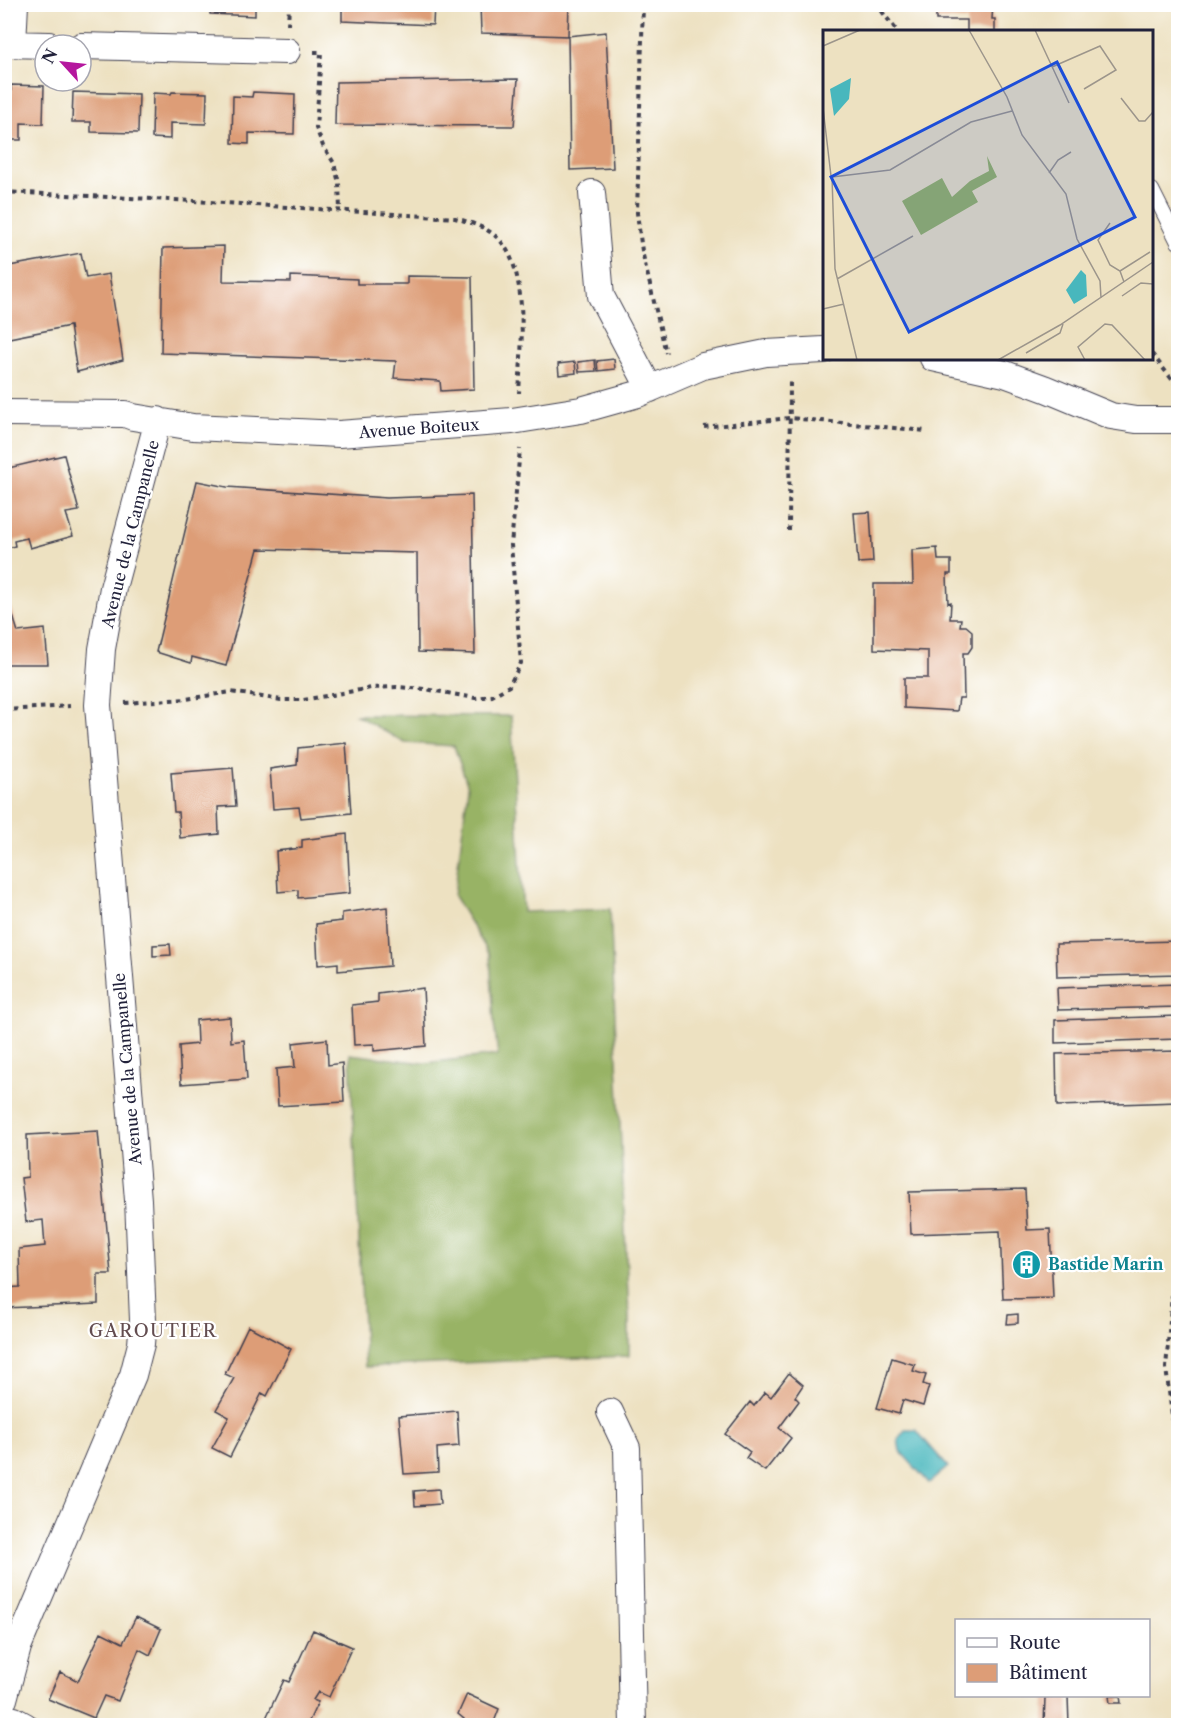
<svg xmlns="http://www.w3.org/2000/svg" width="1183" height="1730" font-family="'Libre Caslon Text',serif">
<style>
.forest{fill:#98b365;stroke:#5d6a50;stroke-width:1.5}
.water{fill:#48b7bd;stroke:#356c7c;stroke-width:1.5}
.building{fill:#dd9d77}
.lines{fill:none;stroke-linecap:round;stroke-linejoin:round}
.lane-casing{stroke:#403f4f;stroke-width:16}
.street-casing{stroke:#403f4f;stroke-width:28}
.path{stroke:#403f4f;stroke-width:4;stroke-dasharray:4.5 4.5;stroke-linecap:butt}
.lane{stroke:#fff;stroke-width:14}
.street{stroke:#fff;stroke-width:26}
.labels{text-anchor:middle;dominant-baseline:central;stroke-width:4.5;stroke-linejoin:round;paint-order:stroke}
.street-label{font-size:16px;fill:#22223b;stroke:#fff}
.culture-label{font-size:16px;font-weight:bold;fill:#0d838f;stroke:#fff;text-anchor:start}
.neighbourhood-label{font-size:18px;letter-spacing:1.5px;fill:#634d50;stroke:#fff}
.inset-road{fill:none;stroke:#9c958b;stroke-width:1.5}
.view{fill:#1d4ed8;fill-opacity:0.15;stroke:#1d4ed8;stroke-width:3}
.inset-edge{fill:none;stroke:#22223b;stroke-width:3}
</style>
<rect width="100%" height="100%" fill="#fff"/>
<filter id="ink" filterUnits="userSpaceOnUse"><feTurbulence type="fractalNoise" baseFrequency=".0167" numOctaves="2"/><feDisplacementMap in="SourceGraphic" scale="12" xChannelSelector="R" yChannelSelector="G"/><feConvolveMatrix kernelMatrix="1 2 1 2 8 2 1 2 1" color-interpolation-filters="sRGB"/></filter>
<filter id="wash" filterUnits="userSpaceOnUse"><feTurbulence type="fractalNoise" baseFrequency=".008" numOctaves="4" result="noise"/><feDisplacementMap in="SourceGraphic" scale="24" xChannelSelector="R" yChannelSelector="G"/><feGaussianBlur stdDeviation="1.35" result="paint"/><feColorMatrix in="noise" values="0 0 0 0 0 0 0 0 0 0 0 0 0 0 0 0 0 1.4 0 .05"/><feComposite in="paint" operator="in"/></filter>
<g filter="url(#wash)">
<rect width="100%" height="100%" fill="#ede1c1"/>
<path class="forest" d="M356 715 511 716 523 912 610 909 629 1317V1356L365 1367 350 1054 424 1063 498 1055 494 1024 490 955 454 896 468 787 454 746 405 743Z"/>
<path class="water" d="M905 1430H916L948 1467 929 1483 900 1451 898 1439Z"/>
<g id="blocks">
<path class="building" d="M210 4H255V16L210 14Z
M342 4H434L433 25 342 21Z
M480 4H569L568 36 606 32 613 168 570 170 568 36 481 33Z
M936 4H993L992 19H995V32H967V20H936Z
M518 79 514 126 335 125 336 82Z
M11 85 44 86 43 124 21 123V140H4V95H11Z
M73 92 139 94 138 133 91 132V122H72Z
M172 92 207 93 206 124 170 123V139L152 138 153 93 171 94Z
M253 92 295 94 294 134 249 133V144L232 143 233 96 252 97Z
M224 246 223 281 291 282V276L357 279V284H407V276L472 277 474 389 441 391 440 381 394 378 396 361 161 353 163 248Z
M81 253 86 278 109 274 123 360 77 372 70 326 4 339V267Z
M614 359 615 369 598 371 597 361Z
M595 360 596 371 579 372 578 362Z
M575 362 576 373 559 375 558 364Z
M64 455 79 511 66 513 73 536 30 548 27 538 14 541 15 546 4 549V469Z
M197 481 227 487 387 498 472 495 475 654 418 652 417 553 258 549 226 666 192 657 191 663 156 652Z
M870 512 873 562 858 563 854 513Z
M937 548 938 560H951V574H947L948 603 951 602 950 619H961L960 626H966L972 631V647L968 653H963L964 698H959L957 711 904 708V678H928V651L874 649V584H913L912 550Z
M4 587 18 632 45 629 48 664H4Z
M346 743 351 813 301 818 299 807 273 809 270 769 297 765 298 748Z
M233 768 236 806 218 807 219 834 180 838 178 812H174L171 773Z
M347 834 350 893 298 898V890L278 892 276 851 302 848V840Z
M387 907 390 966 338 971V963L318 965 316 924 342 921V913Z
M1178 941V974L1057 977 1056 944Z
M170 944 171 955 153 956V945Z
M1178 984V1007L1058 1010 1057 988Z
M423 988 426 1046 374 1051V1044L354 1045 352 1005 378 1002V994Z
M1178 1016V1039L1055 1043V1020Z
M230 1017 231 1042 244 1040 247 1079 181 1084 179 1046 197 1044 196 1020Z
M327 1039 328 1065 342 1063 344 1102 278 1106 276 1069 295 1067 293 1043Z
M1178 1051V1102L1057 1106 1056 1054Z
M98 1131 111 1274H98V1304L4 1308V1288L20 1287 19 1249 45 1246 43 1220 26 1222 21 1178 28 1177 27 1135Z
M1025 1189 1027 1230 1050 1229 1053 1298 1003 1299 1000 1231 911 1234 909 1192Z
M1018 1314V1323L1007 1324 1008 1315Z
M248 1326 291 1349 267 1396 262 1393 230 1457 212 1448 229 1417 216 1410 234 1378 225 1374Z
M892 1358 915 1365 913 1371 926 1375 923 1384 929 1386 923 1406 903 1400 899 1414 877 1408Z
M789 1373 803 1385 795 1397 799 1401 779 1428 791 1438 765 1471 746 1458 750 1452 725 1434 750 1402 754 1406 765 1392 771 1397Z
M457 1411 459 1446 437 1448 438 1472 404 1474 399 1416Z
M439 1489 440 1504 415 1506 414 1491Z
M4 1507H6L10 1585H4Z
M136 1617 161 1629 150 1655 139 1649 118 1701 104 1696 94 1718 48 1699 60 1672 78 1681 101 1632 123 1643Z
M313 1630 352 1647 329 1697 318 1692 313 1700 318 1702 307 1725H282L266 1718 284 1680 289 1682Z
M467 1694 499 1709 494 1722 501 1725H461L464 1719 458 1714Z
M1068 1696 1069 1725H1044L1045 1697Z
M1109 1696H1120L1121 1703H1110Z"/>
</g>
</g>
<g filter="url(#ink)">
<use href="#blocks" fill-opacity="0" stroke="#403f4f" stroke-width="1.5"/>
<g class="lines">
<defs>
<path id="lane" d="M1152 190 1178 242"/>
<path id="street" d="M4 44 49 45
M13 44 15 4
M81 46 287 51
M592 193 601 296 650 389
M933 358 1005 374 1046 389 1111 416 1136 420H1178
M4 413 125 414 133 417 193 427 339 434 512 421 581 410 638 394 703 366 766 353 824 350
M610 1412 627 1448 633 1726
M4 1699 18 1647 133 1375 141 1344 143 1320 138 1200 98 705 102 649 113 588 158 420
M4 1718 14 1720 25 1726"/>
</defs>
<use href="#lane" class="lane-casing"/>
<use href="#street" class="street-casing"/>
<path class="path" d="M643 4 637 213 642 251 666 353
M876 4 898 32
M288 25 289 4
M314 52H321L316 128 323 146 334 163 339 183 340 210
M4 192 194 201 455 218C473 223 492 229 503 244 529 278 521 352 519 393
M1152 354 1178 387
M704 427 790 418 926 431
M789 531 790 380
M125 703 186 699 231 692 281 700H303L371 688 397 687 425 689 475 698 492 696 509 686 521 663 511 545 520 449
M4 710 70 706
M1178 1286 1172 1295 1166 1368 1178 1462"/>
<use href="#lane" class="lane"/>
<use href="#street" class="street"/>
</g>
</g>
<defs>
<symbol id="building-disc" viewBox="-11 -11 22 22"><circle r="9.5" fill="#0f9aa8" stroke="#fff"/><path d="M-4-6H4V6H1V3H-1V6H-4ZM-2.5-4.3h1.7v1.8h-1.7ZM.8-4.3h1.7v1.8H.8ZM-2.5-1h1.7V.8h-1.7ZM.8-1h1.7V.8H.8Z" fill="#fff"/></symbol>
</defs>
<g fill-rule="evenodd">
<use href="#building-disc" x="1010" y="1248" width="33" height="33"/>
</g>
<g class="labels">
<g class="street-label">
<text transform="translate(419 428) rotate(-4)">Avenue Boiteux</text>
<text transform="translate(130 534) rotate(-76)">Avenue de la Campanelle</text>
<text transform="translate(127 1069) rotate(-95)">Avenue de la Campanelle</text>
</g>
<g class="culture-label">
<text x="1048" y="1264">Bastide Marin</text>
</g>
<g class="neighbourhood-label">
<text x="153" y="1331">GAROUTIER</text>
</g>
</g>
<g transform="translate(823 30)">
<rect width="330" height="330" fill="#ede1c1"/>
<path d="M164 126 174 147 149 161 155 172 98 205 79 171 119 148 129 167 147 151 166 141Z" fill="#98b365"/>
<path d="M28 48 26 69 11 86 7 59ZM258 240 263 245 264 266 251 274 243 260Z" fill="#48b7bd"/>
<path class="inset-road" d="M146 0 184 67 199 105 243 164 254 209 277 251 278 268M212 0 246 73M0 16 37 0M229 37 277 16 293 40 261 59M298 68 316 91H322L330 82M0 78 8 146M226 143 235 130 248 122M9 147 67 140 148 92 189 81M9 147 12 239 34 330M287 193 275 210 287 235 297 241 301 252M297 241 327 222M14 249 90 206M299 266 318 253 330 254M0 279 21 274M203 323 237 303 240 294M175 330 237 295 330 232M262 330 255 317 282 294 289 295 322 330"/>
<path class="view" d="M234 32 312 187 86 302 8 147Z"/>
<rect width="330" height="330" class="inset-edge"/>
</g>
<rect width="1183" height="1730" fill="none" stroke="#fff" stroke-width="24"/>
<rect x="955" y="1619" width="195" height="78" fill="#ffffff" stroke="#a7a7b1" stroke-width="1.5"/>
<rect x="967" y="1638" width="30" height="9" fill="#ffffff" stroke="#a7a7b1" stroke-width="1.5"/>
<text x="1009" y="1649" font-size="18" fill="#22223b">Route</text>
<rect x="967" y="1664" width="30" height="18" fill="#dd9d77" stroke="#a7a7b1" stroke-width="1.5"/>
<text x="1009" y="1679" font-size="18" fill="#22223b">Bâtiment</text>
<g transform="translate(63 63) rotate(297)"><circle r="28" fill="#ffffff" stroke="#a7a7b1" stroke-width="1.5"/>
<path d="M0-4.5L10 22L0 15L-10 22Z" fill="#b5179e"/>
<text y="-9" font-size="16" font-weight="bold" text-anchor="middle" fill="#22223b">N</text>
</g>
</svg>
